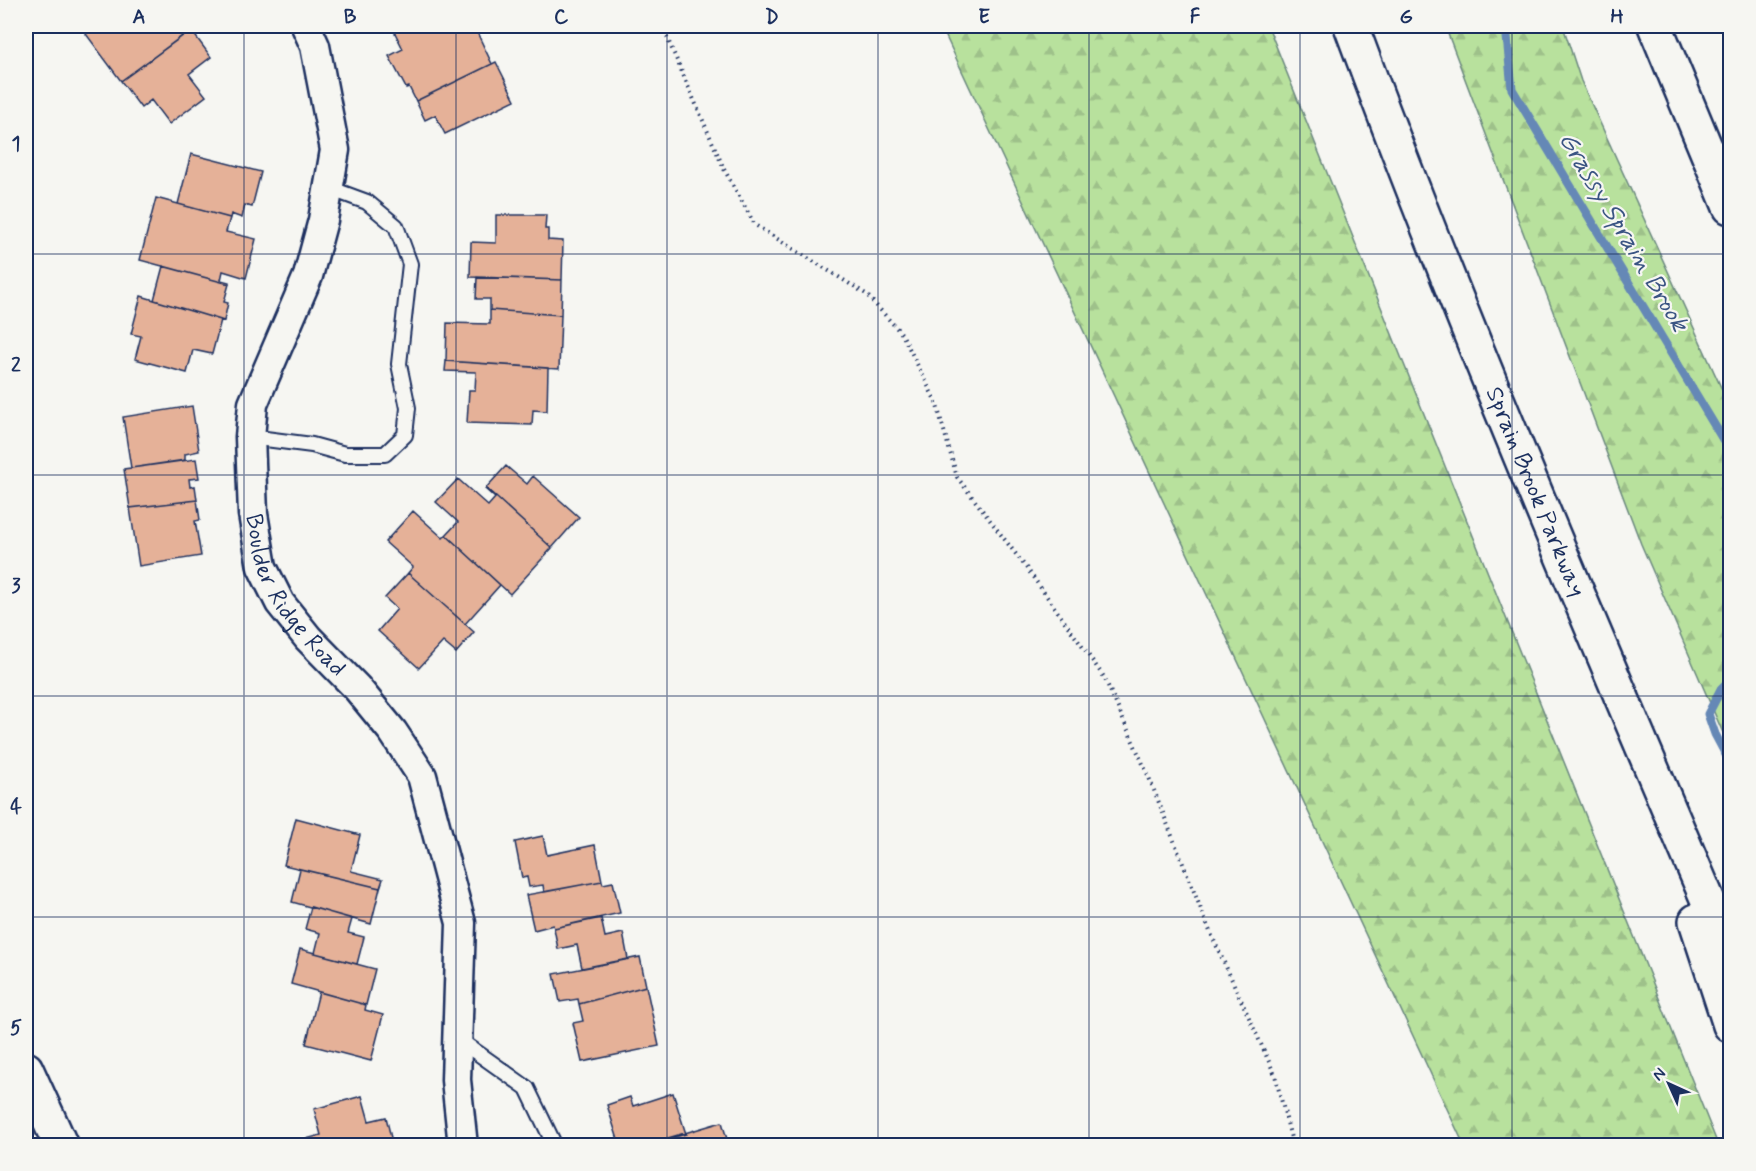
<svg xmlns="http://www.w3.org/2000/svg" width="1756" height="1171" font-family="Mynerve,sans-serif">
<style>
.forest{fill:url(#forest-firs);stroke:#6a887e;stroke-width:1.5}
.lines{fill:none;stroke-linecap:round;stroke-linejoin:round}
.stream{stroke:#6588b6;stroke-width:9}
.building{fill:#e5b198;stroke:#1b2f5e;stroke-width:1.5}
.lane-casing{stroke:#1b2f5e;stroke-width:18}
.street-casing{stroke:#1b2f5e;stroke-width:33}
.secondary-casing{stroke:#1b2f5e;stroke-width:38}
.highway-casing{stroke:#1b2f5e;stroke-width:38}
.path{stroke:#1b2f5e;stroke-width:4;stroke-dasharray:1.5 4.5;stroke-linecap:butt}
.lane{stroke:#f6f6f2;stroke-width:14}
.street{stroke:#f6f6f2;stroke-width:28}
.secondary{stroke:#f6f6f2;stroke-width:33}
.highway{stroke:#f6f6f2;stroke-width:33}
.grid{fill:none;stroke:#1b2f5e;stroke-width:1.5;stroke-opacity:0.55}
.labels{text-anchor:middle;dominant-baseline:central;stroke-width:4.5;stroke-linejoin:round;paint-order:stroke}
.street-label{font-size:24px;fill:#1b2f5e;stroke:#f6f6f2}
.water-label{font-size:26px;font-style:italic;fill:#3a5483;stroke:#f6f6f2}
.neatline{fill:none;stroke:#1b2f5e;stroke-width:2}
.grid-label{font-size:20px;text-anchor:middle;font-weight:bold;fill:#1b2f5e}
</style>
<defs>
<pattern id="forest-firs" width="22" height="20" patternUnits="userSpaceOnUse" patternTransform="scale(1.5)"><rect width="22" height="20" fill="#b8e19d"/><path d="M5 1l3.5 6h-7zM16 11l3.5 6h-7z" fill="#9ec18a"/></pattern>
</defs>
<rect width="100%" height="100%" fill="#f6f6f2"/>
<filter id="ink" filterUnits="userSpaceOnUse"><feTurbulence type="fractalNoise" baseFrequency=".0167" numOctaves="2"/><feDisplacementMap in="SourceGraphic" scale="12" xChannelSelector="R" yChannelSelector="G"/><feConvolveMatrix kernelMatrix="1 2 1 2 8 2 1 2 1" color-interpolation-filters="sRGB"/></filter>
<g filter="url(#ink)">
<path class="forest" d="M941 26H1268L1718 1145H1464Z
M1445 26H1563L1581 81 1730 407V749L1641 544Z"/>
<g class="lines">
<path class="stream" d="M1506 26 1512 89 1730 451
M1730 680 1721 689 1708 714 1715 734 1730 762"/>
</g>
<path class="building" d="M97 26H186L178 31 182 36 121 81 86 34Z
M401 26H474L492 64 416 101 409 87 406 88 389 56 403 49 393 29Z
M191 30 211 57 189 74 206 96 169 124 151 100 141 108 121 81Z
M496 62 515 100 445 134 435 115 425 120 416 101Z
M191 154 261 172 252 207 245 205 242 218 231 214 230 218 178 204Z
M156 198 230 218 226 232 256 239 246 278 223 271 221 280 229 282V284L140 260Z
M496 215H546L545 229H548V240L563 241 562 280 470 277 471 242 496 243Z
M163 266 229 284 224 302 228 303 224 321 154 300Z
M477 277 562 280 561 315 490 310V299H476Z
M141 296 221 320 212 354 193 350 187 373 135 359 141 336 131 334Z
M490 310 561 315 559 369 446 361 447 323 490 324Z
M446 361 548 368 547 411 533 410 532 425 467 423 469 390H475L476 372 445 371Z
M192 406 199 451 185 454V460L131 468 123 417Z
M196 459 199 478 189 479 190 487 195 486 197 500 130 508 124 469Z
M506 466 527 484 533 476 579 517 552 548 486 488Z
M458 479 488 506 495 498 485 489 486 488 552 548 510 594 446 535 458 522 436 502Z
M197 500 200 520 195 521 201 556 139 566 130 508Z
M413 511 443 538 446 535 500 585 465 624 408 573 413 567 385 542Z
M408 573 474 632 456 653 443 642 419 668 378 631 397 609 385 598Z
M296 818 360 835 351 871 383 879 380 888 284 865Z
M543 836 547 855 595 845 602 881 544 892 543 885 529 887 527 877 522 878 515 842Z
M300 869 380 888 371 924 292 902Z
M602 881 603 884 613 882 620 913 554 928 553 925 534 930 526 895Z
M311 907 352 919 348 933 364 937 357 964 315 953 320 933 305 929Z
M601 918 605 937 623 933 628 959 582 968 577 945 558 949 554 928Z
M300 949 375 969 366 1005 291 984Z
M640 957 646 986 579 1004 578 999 560 1002 554 974Z
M646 986 659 1046 582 1062 573 1023 583 1021 579 1004Z
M319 992 366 1005 365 1010 383 1015 371 1061 306 1044Z
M673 1093 686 1134 643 1146H620L607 1105 630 1097 633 1106Z
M362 1096 369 1121 386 1117 393 1146H308L306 1139 321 1135 314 1109Z
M722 1122 729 1146H652L651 1143Z"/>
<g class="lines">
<defs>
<path id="lane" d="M250 437 312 445 345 454H385L405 435 408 408 399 364 410 264 396 226 367 202 329 188
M458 1039 527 1088 555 1146"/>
<g id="street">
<path id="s1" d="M306 26 315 46 335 150 323 220 308 276 253 404 250 437 253 514 262 567 280 603 308 638 357 688 393 732 422 776 461 923 456 1080 463 1146"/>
</g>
<path id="secondary" d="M26 1069 61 1146"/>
<g id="highway">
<path id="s2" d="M1351 26C1467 339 1599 645 1730 952"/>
<path d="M1655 26 1730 207"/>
<path d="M1696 921 1730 1025"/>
</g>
</defs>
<use href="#lane" class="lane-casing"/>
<use href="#street" class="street-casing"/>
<use href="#secondary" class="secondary-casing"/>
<use href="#highway" class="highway-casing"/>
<path class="path" d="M662 26 724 169 755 225 866 294 902 334 936 402 957 477 1028 570 1104 677 1148 775 1208 927 1275 1075 1293 1146"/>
<use href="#lane" class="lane"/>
<use href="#street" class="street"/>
<use href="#secondary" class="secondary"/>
<use href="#highway" class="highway"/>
</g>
</g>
<path class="grid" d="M244 26V1146M456 26V1146M667 26V1146M878 26V1146M1089 26V1146M1300 26V1146M1512 26V1146M26 254H1730M26 475H1730M26 696H1730M26 917H1730"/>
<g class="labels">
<g class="street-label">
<text stroke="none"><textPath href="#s2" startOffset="501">Sprain Brook Parkway</textPath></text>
<text stroke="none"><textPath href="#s1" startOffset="600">Boulder Ridge Road</textPath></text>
</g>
<g class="water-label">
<text transform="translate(1623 232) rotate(59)">Grassy Sprain Brook</text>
</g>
</g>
<rect width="1756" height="1171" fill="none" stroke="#f6f6f2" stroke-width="66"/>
<g transform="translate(1669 1084) rotate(315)" stroke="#f6f6f2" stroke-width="4.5" paint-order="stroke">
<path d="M0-4.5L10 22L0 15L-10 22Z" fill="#1b2f5e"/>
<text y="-9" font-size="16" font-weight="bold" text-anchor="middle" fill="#1b2f5e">N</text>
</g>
<rect x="33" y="33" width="1690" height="1105" class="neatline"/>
<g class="grid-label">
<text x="139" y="23">A</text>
<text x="350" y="23">B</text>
<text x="561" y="23">C</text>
<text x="772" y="23">D</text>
<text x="984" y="23">E</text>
<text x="1195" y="23">F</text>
<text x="1406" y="23">G</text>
<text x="1617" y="23">H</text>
<text x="16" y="150">1</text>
<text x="16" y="371">2</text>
<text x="16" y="592">3</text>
<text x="16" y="813">4</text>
<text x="16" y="1034">5</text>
</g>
</svg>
